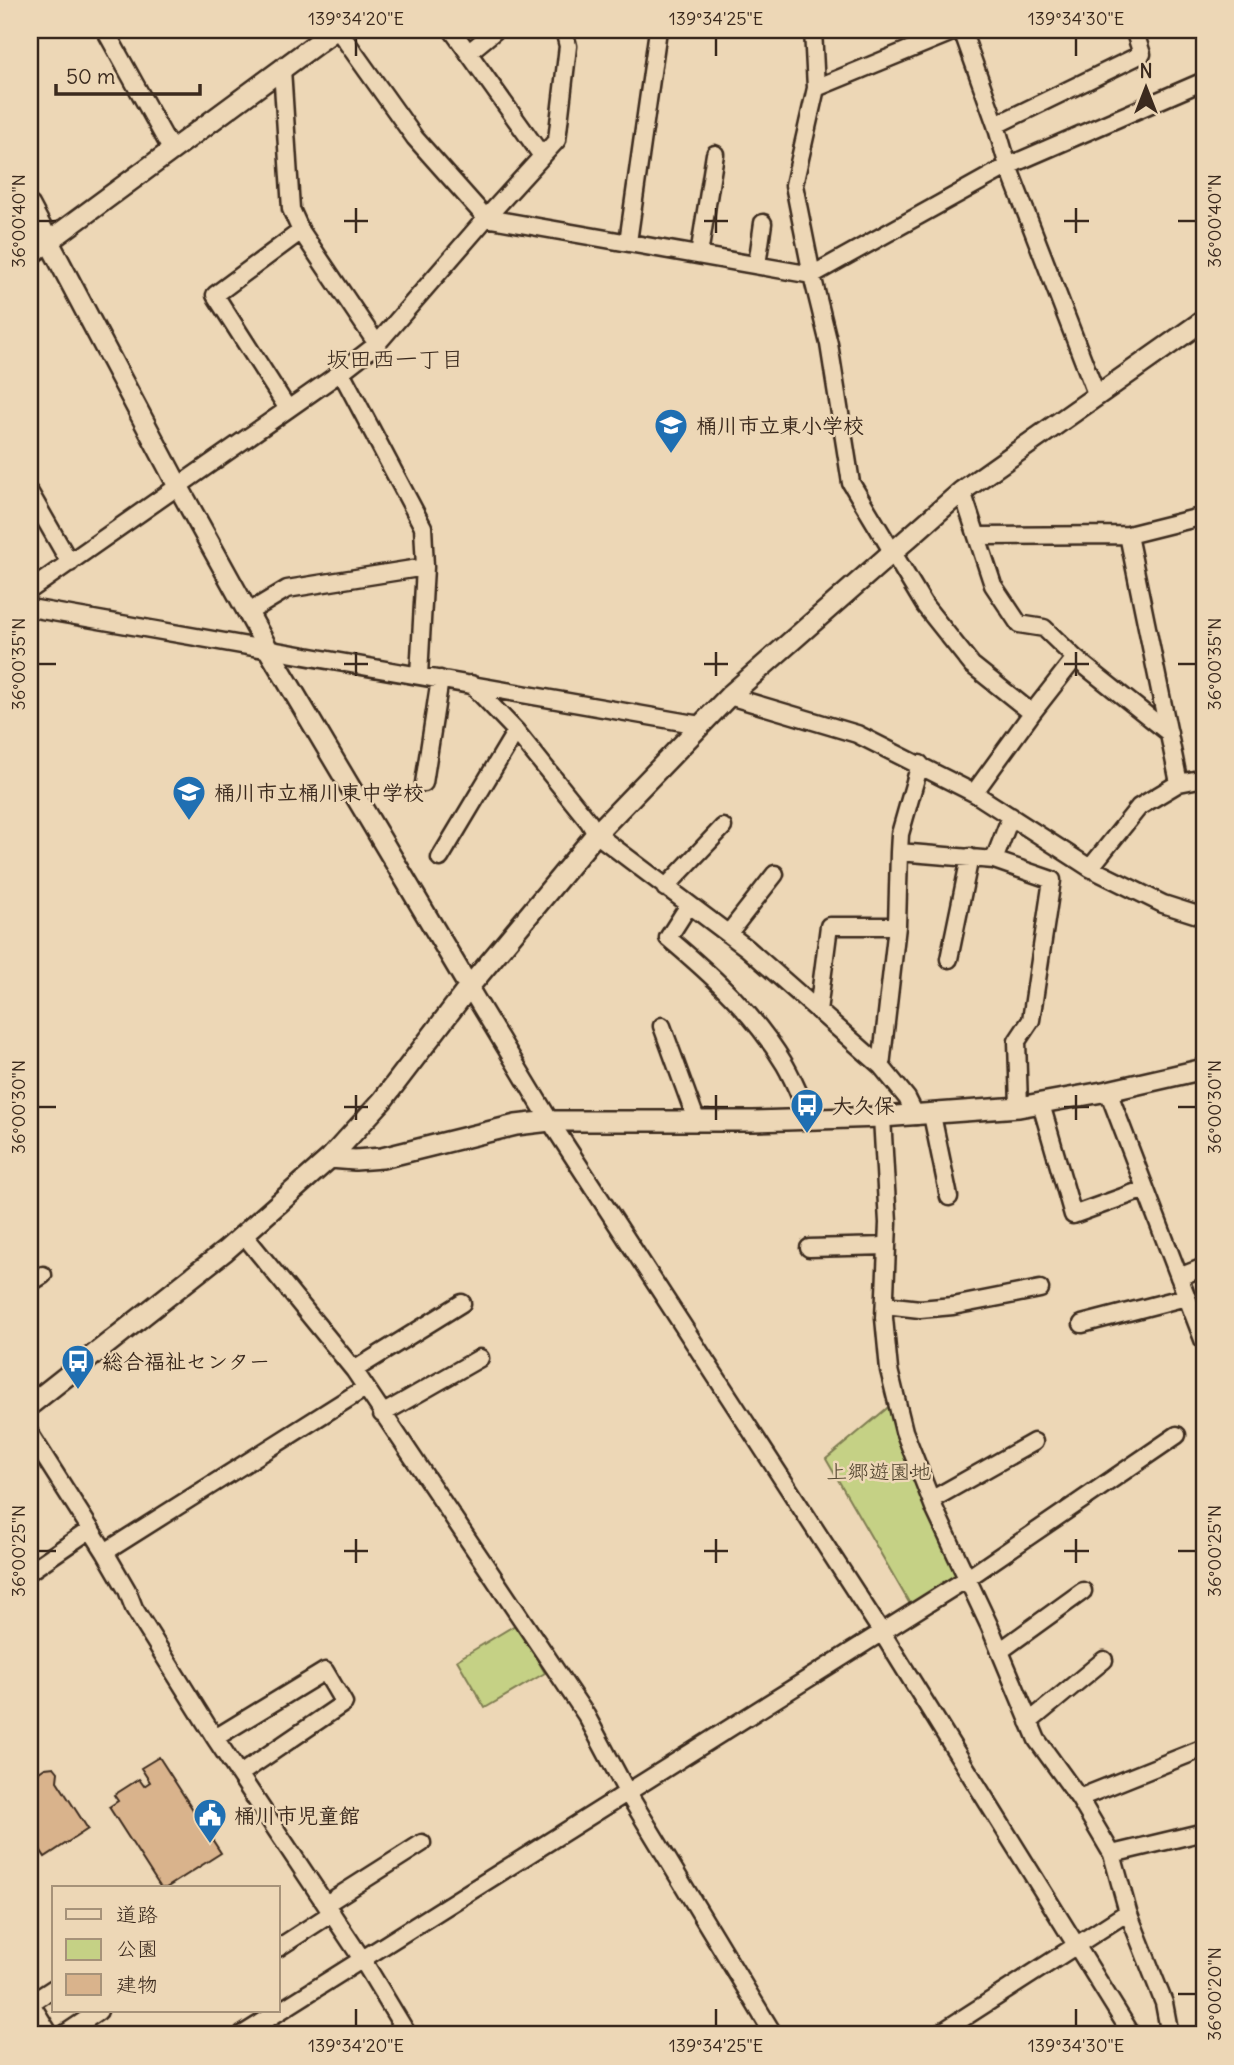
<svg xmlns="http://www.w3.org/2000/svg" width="1234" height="2065" font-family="Delius,'Klee One',sans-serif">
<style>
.green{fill:#c5d185;stroke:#807e52;stroke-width:2}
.building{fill:#d9b38c;stroke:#3b2a1e;stroke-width:2}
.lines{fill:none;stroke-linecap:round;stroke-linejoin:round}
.minor-casing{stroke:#3b2a1e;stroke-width:21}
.tertiary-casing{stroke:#3b2a1e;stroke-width:24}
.minor{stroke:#edd7b6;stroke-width:16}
.tertiary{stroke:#edd7b6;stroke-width:19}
.ticks{fill:none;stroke:#3b2a1e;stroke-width:2.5}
.labels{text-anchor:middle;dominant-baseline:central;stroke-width:5;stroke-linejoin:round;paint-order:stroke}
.poi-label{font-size:21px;font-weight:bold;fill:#3b2a1e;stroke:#edd7b6;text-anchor:start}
.park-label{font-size:21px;fill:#50432d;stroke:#edd7b6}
.neighbourhood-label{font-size:23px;fill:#3b2a1e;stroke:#edd7b6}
.neatline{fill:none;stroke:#3b2a1e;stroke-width:2.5}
.ticks-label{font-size:18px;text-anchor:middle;fill:#3b2a1e}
</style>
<rect width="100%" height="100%" fill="#edd7b6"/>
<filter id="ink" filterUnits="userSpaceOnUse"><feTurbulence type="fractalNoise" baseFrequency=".0143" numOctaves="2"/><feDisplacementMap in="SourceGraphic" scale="14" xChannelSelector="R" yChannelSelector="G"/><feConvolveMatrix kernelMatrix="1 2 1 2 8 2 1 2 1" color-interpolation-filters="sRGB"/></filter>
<g filter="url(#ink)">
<path class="green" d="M897 1400 968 1578 914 1611 826 1459Z
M517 1624 545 1673 485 1708 457 1660Z"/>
<path class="building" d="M159 1757 221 1853 166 1888H161L109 1807 118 1801 114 1795 139 1779 144 1786 150 1782 141 1768Z
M54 1767 58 1772 57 1781 88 1829 45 1857 30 1834V1778L45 1768Z"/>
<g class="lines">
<defs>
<path id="minor" d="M105 30 172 151
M338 30 415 138 486 218 812 275 1008 166 1204 81
M452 30 542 156
M813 30 816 88
M957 30 816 88 794 185 812 275 829 344 851 483 925 606 972 665 1032 713
M962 30 996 125 1008 166 1097 396
M468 53 496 30
M282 69 291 209 301 231 377 344
M996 125 1142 54 1134 30
M628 242 658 30
M699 255 715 154
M757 265 763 223
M341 372 423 527 425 567 419 675
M288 409 215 295 301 231
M962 491 993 585 1019 624 1044 628 1075 658 1169 733
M30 493 70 563
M1128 535 1179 783
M977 536 1128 535 1204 516
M30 590 341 372 377 344 486 218 557 140 568 46 564 30
M30 608 700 725
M249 612 287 589 425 567
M471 684 516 731 589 822 596 834 747 948 881 1066 907 1098 916 1116
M729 696 857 734 974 793 1090 868 1163 904 1204 917
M920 764 900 834 899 852 994 860 1052 880 1031 1020 1017 1041 1019 1107
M424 783 440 679
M974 793 1032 713 1075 658
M440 858 516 731
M994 860 1011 816
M1090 868 1139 807 1179 783 1204 778
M665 888 723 827
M689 905 668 938C712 975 755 1014 785 1065 795 1082 802 1102 810 1119
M728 934 775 874
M949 959 970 857
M469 987 550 1121 881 1631 1132 2035
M818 1011 829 926H897
M662 1026 697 1122
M881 1066 897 926 899 852
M1108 1091 1204 1342
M1041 1104 1073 1215 1145 1189
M932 1115 949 1197
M882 1117 888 1223 884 1318 889 1370 904 1431 935 1510 989 1625 1037 1740 1079 1798 1112 1854 1128 1912 1164 2003 1170 2035
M244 1235 354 1370 586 1715 627 1792 774 2035
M809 1248 887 1246
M1179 1277 1204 1267
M30 1283 43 1275
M885 1305 920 1309 953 1306 1040 1289
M1082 1324 1186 1297
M354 1370 462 1303
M382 1414 480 1358
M30 1434 105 1552 127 1590 134 1608 215 1738 362 1959 408 2035
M931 1500 1034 1442
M105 1552 365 1388
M30 1571 91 1529
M1000 1651 1083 1591
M1029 1722 1104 1660
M215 1738 325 1671 344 1703 240 1774
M1079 1798 1204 1748
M1112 1854 1204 1832
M326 1904 422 1843
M278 1948 332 1913
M30 2002 50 2035
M31 2003 54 1988
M63 2035 99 2011
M242 2035 968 1578 1177 1435
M937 2035 1128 1912"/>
<path id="tertiary" d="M30 206 178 486 268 649 469 987
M30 255 335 30
M330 1158 355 1160 382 1158 516 1125 550 1121H753L882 1117 1019 1107 1108 1091 1204 1069
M30 1405 225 1251 330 1158 382 1101 469 987 596 834 729 696 962 491 1204 320"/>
</defs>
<use href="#minor" class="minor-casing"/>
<use href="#tertiary" class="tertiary-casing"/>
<use href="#minor" class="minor"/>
<use href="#tertiary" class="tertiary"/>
</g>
</g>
<path class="ticks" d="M356 38V56M716 38V56M1076 38V56M356 208V233M716 208V233M1076 208V233M38 221H56M344 221H368M704 221H728M1064 221H1089M1178 221H1196M356 652V676M716 652V676M1076 652V676M38 664H56M344 664H368M704 664H728M1064 664H1089M1178 664H1196M356 1095V1120M716 1095V1120M1076 1095V1120M38 1107H56M344 1107H368M704 1107H728M1064 1107H1089M1178 1107H1196M356 1539V1563M716 1539V1563M1076 1539V1563M38 1551H56M344 1551H368M704 1551H728M1064 1551H1089M1178 1551H1196M1178 1994H1196M356 2009V2026M716 2009V2026M1076 2009V2026"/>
<defs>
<symbol id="school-pin" viewBox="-11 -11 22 30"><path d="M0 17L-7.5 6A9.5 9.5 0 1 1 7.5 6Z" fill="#1f6fb2" stroke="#edd7b6"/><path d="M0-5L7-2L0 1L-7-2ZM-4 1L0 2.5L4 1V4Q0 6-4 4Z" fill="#fff"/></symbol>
<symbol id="bus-pin" viewBox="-11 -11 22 30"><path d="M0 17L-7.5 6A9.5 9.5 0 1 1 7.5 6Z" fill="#1f6fb2" stroke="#edd7b6"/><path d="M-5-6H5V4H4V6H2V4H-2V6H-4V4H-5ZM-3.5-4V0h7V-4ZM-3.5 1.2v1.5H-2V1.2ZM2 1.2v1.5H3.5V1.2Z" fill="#fff"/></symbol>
<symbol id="civic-pin" viewBox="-11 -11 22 30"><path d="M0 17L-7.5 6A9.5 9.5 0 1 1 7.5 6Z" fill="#1f6fb2" stroke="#edd7b6"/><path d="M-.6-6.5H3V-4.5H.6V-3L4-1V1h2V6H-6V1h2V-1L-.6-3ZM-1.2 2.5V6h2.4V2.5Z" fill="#fff"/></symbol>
</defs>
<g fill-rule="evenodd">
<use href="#school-pin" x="652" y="406" width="38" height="52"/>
<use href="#school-pin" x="170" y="773" width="38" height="52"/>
<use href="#bus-pin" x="788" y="1086" width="38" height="52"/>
<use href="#bus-pin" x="59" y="1342" width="38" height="52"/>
<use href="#civic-pin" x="191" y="1796" width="38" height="52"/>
</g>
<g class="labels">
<g class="poi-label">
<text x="696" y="425">桶川市立東小学校</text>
<text x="214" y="792">桶川市立桶川東中学校</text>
<text x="832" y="1105">大久保</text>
<text x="102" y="1361">総合福祉センター</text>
<text x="234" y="1815">桶川市児童館</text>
</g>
<g class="park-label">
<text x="879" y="1471">上郷遊園地</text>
</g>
<g class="neighbourhood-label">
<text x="395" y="358">坂田西一丁目</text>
</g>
</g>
<rect width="1234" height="2065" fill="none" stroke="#edd7b6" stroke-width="77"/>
<rect x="52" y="1886" width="228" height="126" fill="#edd7b6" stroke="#a69279" stroke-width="2"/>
<rect x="66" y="1909" width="35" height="10" fill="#edd7b6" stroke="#a69279" stroke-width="2"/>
<text x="116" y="1922" font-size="21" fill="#3b2a1e">道路</text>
<rect x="66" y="1939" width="35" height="21" fill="#c5d185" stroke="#a69279" stroke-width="2"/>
<text x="116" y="1956" font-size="21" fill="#3b2a1e">公園</text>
<rect x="66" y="1974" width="35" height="21" fill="#d9b38c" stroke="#a69279" stroke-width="2"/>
<text x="116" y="1992" font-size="21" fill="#3b2a1e">建物</text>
<g transform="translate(1146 88)" stroke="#edd7b6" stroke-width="5" paint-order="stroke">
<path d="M0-5L12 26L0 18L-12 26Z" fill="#3b2a1e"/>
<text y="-10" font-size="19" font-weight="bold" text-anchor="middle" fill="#3b2a1e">N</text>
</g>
<path d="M56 84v10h144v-10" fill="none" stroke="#3b2a1e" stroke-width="3.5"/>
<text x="66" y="84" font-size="21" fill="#3b2a1e" stroke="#edd7b6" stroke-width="5" paint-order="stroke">50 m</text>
<rect x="38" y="38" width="1158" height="1988" class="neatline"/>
<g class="ticks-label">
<text x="356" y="25">139°34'20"E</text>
<text x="716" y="25">139°34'25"E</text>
<text x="1076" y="25">139°34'30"E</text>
<text transform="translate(19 221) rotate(-90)" y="6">36°00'40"N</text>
<text transform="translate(1215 221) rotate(-90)" y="6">36°00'40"N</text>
<text transform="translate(19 664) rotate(-90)" y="6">36°00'35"N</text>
<text transform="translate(1215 664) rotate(-90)" y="6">36°00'35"N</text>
<text transform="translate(19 1107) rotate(-90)" y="6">36°00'30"N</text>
<text transform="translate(1215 1107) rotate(-90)" y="6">36°00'30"N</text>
<text transform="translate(19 1551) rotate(-90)" y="6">36°00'25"N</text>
<text transform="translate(1215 1551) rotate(-90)" y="6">36°00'25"N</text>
<text transform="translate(1215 1994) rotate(-90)" y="6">36°00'20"N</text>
<text x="356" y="2052">139°34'20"E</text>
<text x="716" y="2052">139°34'25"E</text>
<text x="1076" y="2052">139°34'30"E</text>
</g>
</svg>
